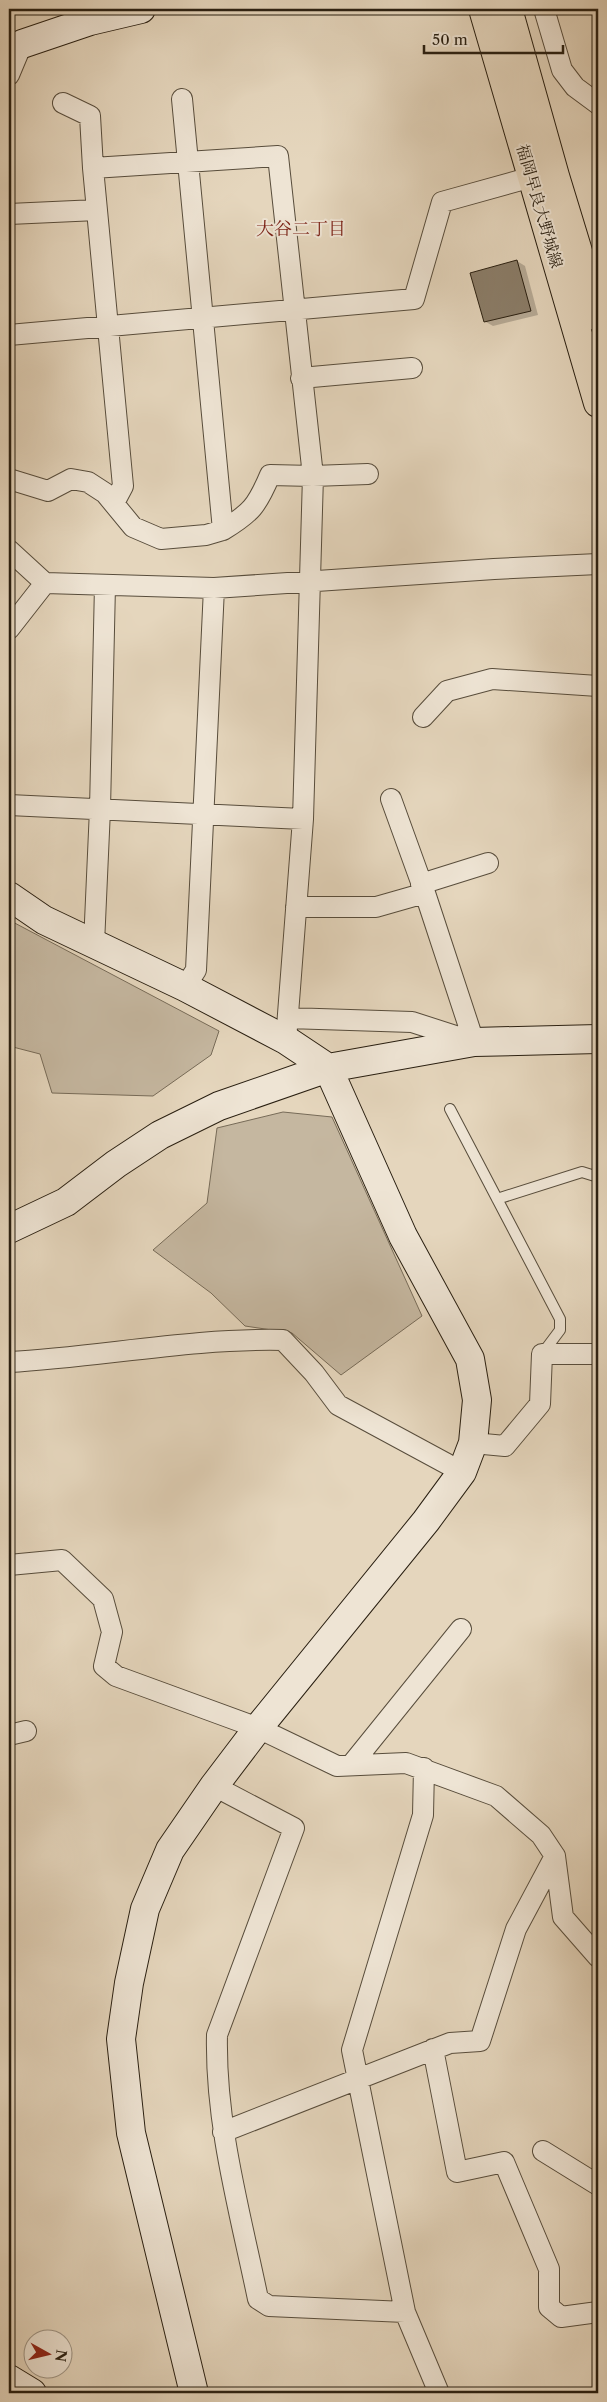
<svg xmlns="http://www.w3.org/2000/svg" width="607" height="2402" font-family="'Libre Caslon Text','Noto Serif JP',serif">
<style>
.green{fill:#c5b7a0;stroke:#776b58}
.shadow{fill:#0003}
.building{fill:#8b7e6a;stroke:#291f11}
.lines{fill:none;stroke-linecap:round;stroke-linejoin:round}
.lane-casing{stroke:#584d3c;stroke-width:12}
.street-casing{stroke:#584d3c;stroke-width:22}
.secondary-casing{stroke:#291f11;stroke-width:30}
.primary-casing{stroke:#291f11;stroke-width:30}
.lane{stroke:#eee4d4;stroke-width:10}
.street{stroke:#eee4d4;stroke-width:20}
.secondary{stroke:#eee4d4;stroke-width:28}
.primary{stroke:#e5d6bd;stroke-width:28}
.labels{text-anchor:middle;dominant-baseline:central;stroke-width:4;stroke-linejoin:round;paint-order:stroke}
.street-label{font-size:16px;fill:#291f11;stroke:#eee4d4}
.neighbourhood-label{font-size:18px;fill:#7a1f14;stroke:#eee4d4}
</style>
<rect width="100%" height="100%" fill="#e5d6bd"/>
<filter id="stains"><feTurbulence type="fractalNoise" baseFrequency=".004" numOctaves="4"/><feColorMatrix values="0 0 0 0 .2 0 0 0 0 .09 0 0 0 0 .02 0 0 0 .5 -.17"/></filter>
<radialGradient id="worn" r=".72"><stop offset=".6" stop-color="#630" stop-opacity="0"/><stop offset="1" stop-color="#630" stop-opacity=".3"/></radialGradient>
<path class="green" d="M9 920 219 1031 211 1055 153 1096 52 1093 40 1054 9 1046Z
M283 1112 332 1117 422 1316 341 1375 292 1333 245 1326 211 1293 153 1250 207 1203 217 1128Z"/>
<path class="shadow" d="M517 261 525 266 538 315 493 326 486 322Z"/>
<path class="building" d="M517 260 531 311 484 322 470 273Z"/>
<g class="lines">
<defs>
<path id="lane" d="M450 1109 560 1319V1330L542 1354
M497 1199 582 1172 598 1177"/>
<path id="street" d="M544 9 562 70 575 87 598 104
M9 75 22 44
M63 103 90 116 93 168
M9 214 97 210
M9 335 414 299 442 202 532 177
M301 378 412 368
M9 479 48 491 71 479 88 482 105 493 133 527 161 539 206 535 223 530 182 99
M114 503 123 486 93 168 278 156 313 476 303 819 286 1040
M223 530C251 513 257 506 270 475L313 476 368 474
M9 550 45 583 214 588 494 569 598 564
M9 629 45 583
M423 717 447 691 492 679 598 686
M391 799 425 893
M9 805 303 819
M421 884 488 863
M94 944 100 809 105 585
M185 987 196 970 214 588
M288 1018 412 1022 474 1042 425 893 376 907H296
M9 1362C100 1357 191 1338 283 1340L314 1373 338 1405 462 1472
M473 1443 505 1446 540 1404 542 1354H598
M9 1565 62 1560 103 1599 112 1632 104 1666 116 1676 258 1728 337 1766 406 1763 496 1796 541 1835 555 1856 563 1917 598 1957
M9 1735 26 1731
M352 1764 461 1629
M424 1768 423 1815 352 2050 405 2312 439 2393
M214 1786 294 1828 217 2035C215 2124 240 2212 258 2299L269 2306 405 2312
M433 2049 457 2172 504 2162 549 2269V2307L561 2317 598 2312
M223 2132 432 2050 450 2043 480 2041 516 1929 555 1856
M543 2151 598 2185"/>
<path id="secondary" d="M22 44 90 21 141 9
M9 896 44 920 185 987 286 1040 328 1068 403 1236 470 1359 477 1400 473 1443 462 1472 426 1521 258 1728 214 1786 170 1850 145 1909 129 1983 121 2039 131 2133 194 2393
M9 1229 66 1202 116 1164 160 1135 219 1106 328 1068 474 1042 598 1039
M9 2379 32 2393"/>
<path id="primary" d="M483 9 598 403
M508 9 555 176 598 317"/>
</defs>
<use href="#lane" class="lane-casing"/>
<use href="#street" class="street-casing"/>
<use href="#secondary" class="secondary-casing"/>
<use href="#primary" class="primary-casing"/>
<use href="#lane" class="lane"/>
<use href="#street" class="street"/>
<use href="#secondary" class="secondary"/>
<use href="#primary" class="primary"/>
</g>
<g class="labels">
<g class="street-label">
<text transform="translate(540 206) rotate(74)">福岡早良大野城線</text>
</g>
<g class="neighbourhood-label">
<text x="301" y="229">大谷二丁目</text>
</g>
</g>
<rect width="607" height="2402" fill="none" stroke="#e5d6bd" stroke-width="30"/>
<rect x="10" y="10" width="587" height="2382" fill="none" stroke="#291f11" stroke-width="2.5"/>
<rect x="15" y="15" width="577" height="2372" fill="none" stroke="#291f11"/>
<g transform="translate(48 2354) rotate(98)"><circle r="24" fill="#eee4d4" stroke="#9f9586"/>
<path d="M0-4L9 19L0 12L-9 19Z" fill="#8f2418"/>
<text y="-8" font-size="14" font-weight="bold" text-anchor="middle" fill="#291f11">N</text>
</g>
<path d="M424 45v8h139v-8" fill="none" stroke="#291f11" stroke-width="2.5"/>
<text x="432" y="45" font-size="15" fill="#291f11" stroke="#eee4d4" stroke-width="4" paint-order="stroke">50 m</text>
<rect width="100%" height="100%" filter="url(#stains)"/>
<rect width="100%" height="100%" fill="url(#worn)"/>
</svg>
